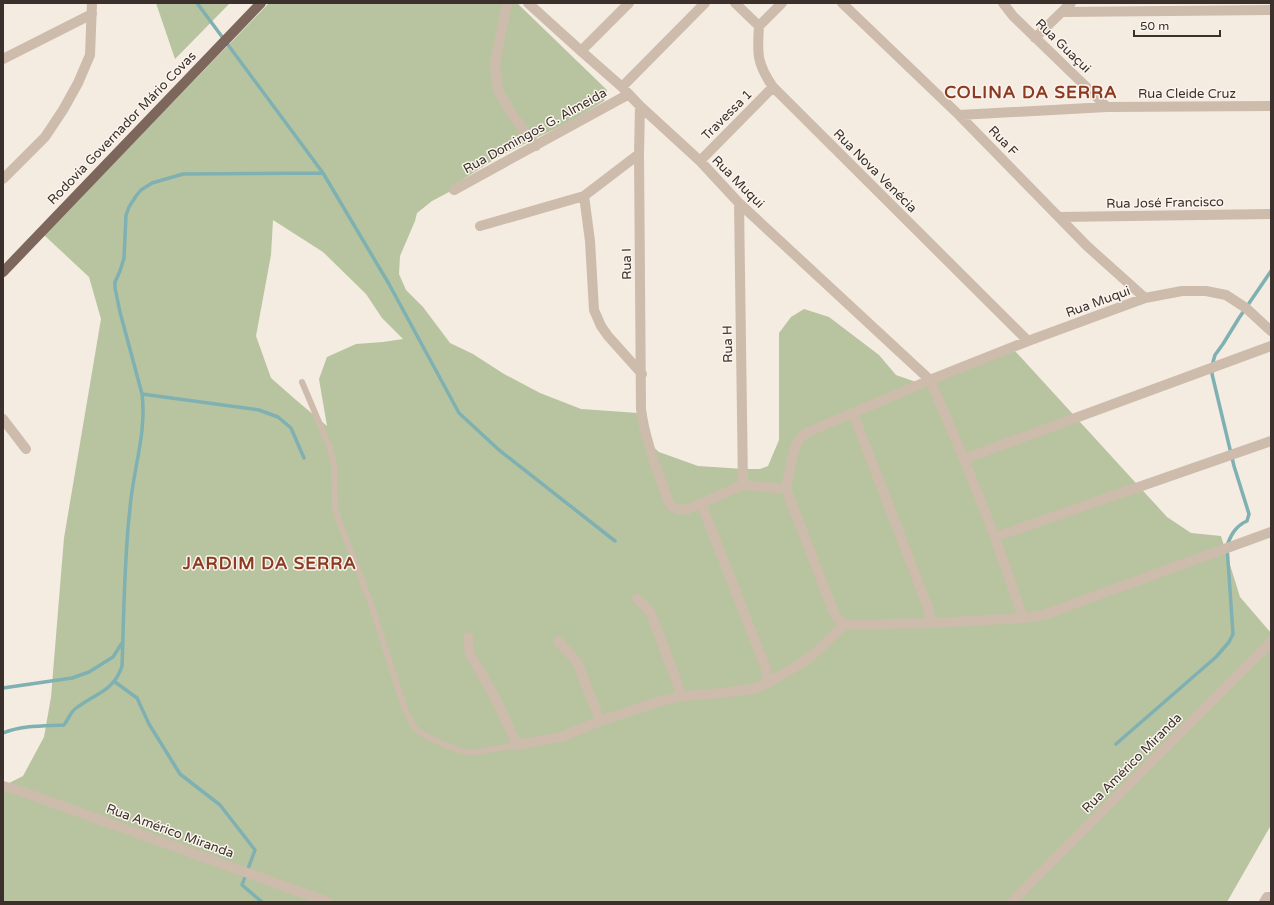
<svg xmlns="http://www.w3.org/2000/svg" width="1274" height="905" font-family="'Varela Round',sans-serif">
<style>
.green{fill:#b8c4a0;fill-rule:evenodd}
.lines{fill:none;stroke-linecap:round;stroke-linejoin:round}
.stream{stroke:#7fb0b2;stroke-width:3.5}
.lane{stroke:#cdbbac;stroke-width:6}
.street{stroke:#cdbbac;stroke-width:10}
.primary{stroke:#7d675c;stroke-width:10}
.labels{text-anchor:middle;dominant-baseline:central;stroke-width:3;stroke-linejoin:round;paint-order:stroke}
.street-label{font-size:13px;fill:#3b302b;stroke:#fbf5ee}
.district-label{font-size:17px;font-weight:bold;letter-spacing:1px;fill:#8c3b22;stroke:#fbf5ee}
</style>
<rect width="100%" height="100%" fill="#f4ebe1"/>
<path class="green" d="M156 3H230L175 59Z
M269 3H517L607 90 604 101 573 120 498 157 462 180 451 191 432 201 417 213 415 221 400 256 399 274 406 290 423 307 450 343 473 354 504 374 540 393 581 409 638 413 644 439 659 452 698 466 744 469H760L768 466 779 440V333L791 317 804 309 829 317 879 355 896 375 916 382 1015 351 1167 517 1191 533 1221 536 1240 597 1271 633V825L1227 902H3V786L23 776 44 737 51 697 64 538 101 319 89 277 44 235ZM273 220 323 252 366 294 382 318 403 339 383 342 356 344 327 357 319 379 327 426 296 400 271 378 256 336 271 255Z"/>
<g class="lines">
<path class="stream" d="M197 3 323 173 389 284 459 413 499 450 615 541
M142 394 259 410 278 417 291 428 304 458
M115 682 137 698 149 724 180 774 220 805 255 850 242 885 262 902
M3 688 72 678 89 672 113 657 122 643
M3 733C22 725 44 726 64 725 68 720 70 713 75 709 93 694 114 692 122 666 124 613 124 560 130 508 133 470 147 432 142 394L120 312 115 288V282L120 271 124 258 126 215 129 207 136 196 141 190 152 183 183 174 323 173
M1116 744 1216 657 1229 642 1233 634 1227 546C1231 534 1236 526 1247 521L1249 514 1234 466 1212 374 1213 362 1215 355 1223 344 1239 318 1271 271"/>
<path class="lane" d="M302 382 330 448 334 464 335 507 339 521 370 601 404 706C407 713 410 722 415 728 424 737 459 752 472 753L517 745"/>
<path class="street" d="M507 3 495 64 498 91 514 117 536 146
M528 3 581 51 622 87 640 106 700 161 739 203 930 380 964 459 995 537 1023 618 1043 615 1271 532
M735 3 759 26
M782 3 759 26C757 54 757 64 773 87L1028 341
M842 3 959 115 1087 246 1145 298
M1003 3 1013 16 1107 107
M1063 12 1271 10
M1035 38 1071 3
M581 51 629 3
M3 59 92 14
M622 87 705 3
M640 106 639 154 641 409C645 441 658 472 669 503 675 510 679 510 688 509L743 485 786 489 793 454 797 443 801 437 808 432 853 413 930 380 1028 341 1145 298 1182 291H1206L1226 295 1246 308 1271 331
M959 115 1107 107 1271 106
M700 161 773 87
M3 179 45 137 63 110 78 83 90 55 92 3
M454 190 629 94
M584 196 590 241 594 310 601 326 608 336 642 374
M739 203 743 485
M1059 217 1271 214
M480 226 584 196 639 154
M3 419 26 449
M964 459 1271 346
M786 489 835 615 844 625 932 623 927 605 853 413
M995 537 1271 441
M637 599 650 611 682 696
M932 623 1023 618
M468 637 469 649 470 654 496 699 517 745 561 737 600 721 661 701 682 696 713 694 753 689 768 683 766 669 701 503
M558 641 572 656 578 664 600 721
M768 683 800 664 814 654 844 625
M3 786 23 792 328 902
M1012 902 1271 642
M1264 902 1267 897H1271"/>
<path class="primary" d="M3 272 261 3"/>
</g>
<g class="labels">
<g class="street-label">
<text transform="translate(1063 46) rotate(44)">Rua Guaçui</text>
<text x="1187" y="94">Rua Cleide Cruz</text>
<text transform="translate(727 115) rotate(-45)">Travessa 1</text>
<text transform="translate(122 128) rotate(-46)">Rodovia Governador Mário Covas</text>
<text transform="translate(535 131) rotate(-29)">Rua Domingos G. Almeida</text>
<text transform="translate(1003 141) rotate(46)">Rua F</text>
<text transform="translate(875 171) rotate(45)">Rua Nova Venécia</text>
<text transform="translate(738 182) rotate(45)">Rua Muqui</text>
<text transform="translate(1165 203) rotate(-1)">Rua José Francisco</text>
<text transform="translate(627 264) rotate(-91)">Rua I</text>
<text transform="translate(1098 302) rotate(-20)">Rua Muqui</text>
<text transform="translate(728 344) rotate(-91)">Rua H</text>
<text transform="translate(1132 763) rotate(-45)">Rua Américo Miranda</text>
<text transform="translate(170 831) rotate(20)">Rua Américo Miranda</text>
</g>
<g class="district-label">
<text x="1031" y="92">COLINA DA SERRA</text>
<text x="270" y="563">JARDIM DA SERRA</text>
</g>
</g>
<rect width="1274" height="905" fill="none" stroke="#3b302b" stroke-width="8"/>
<path d="M1134 30v6h86v-6" fill="none" stroke="#3b302b" stroke-width="2"/>
<text x="1140" y="30" font-size="12" fill="#3b302b" stroke="#fbf5ee" stroke-width="3" paint-order="stroke">50 m</text>
</svg>
